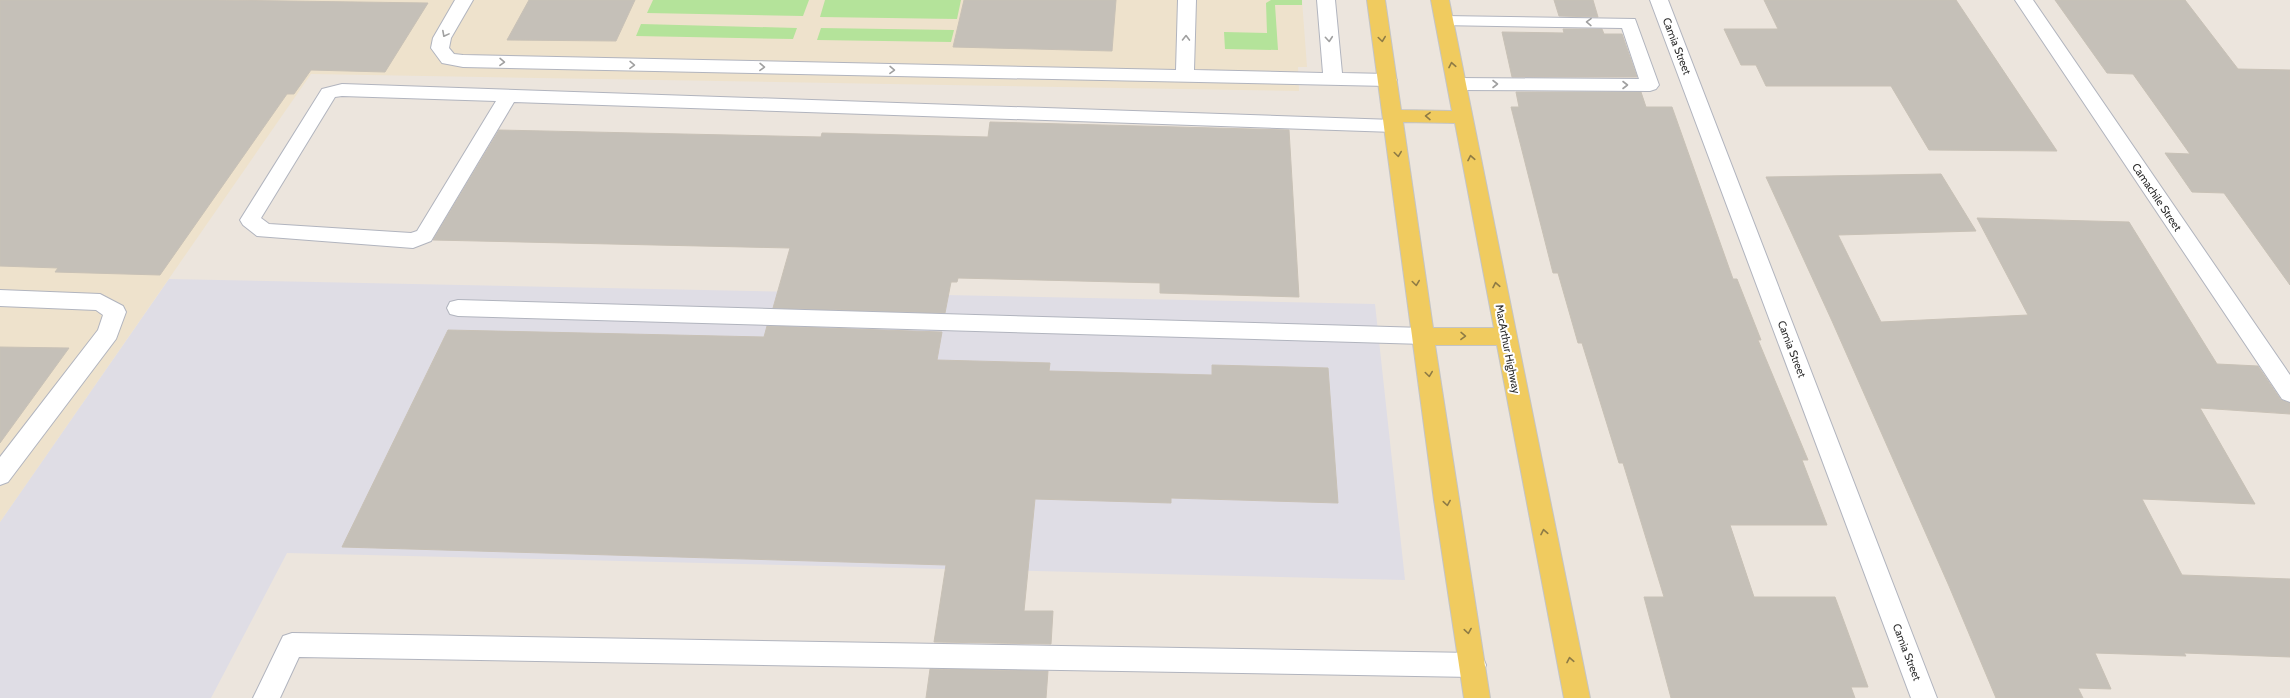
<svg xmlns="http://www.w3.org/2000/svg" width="2290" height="698" font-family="Cabin,sans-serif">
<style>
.industrial{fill:#dfdde5}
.education{fill:#eee2cc}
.green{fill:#b4e39a}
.building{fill:#c5c0b8;stroke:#c8c1b6}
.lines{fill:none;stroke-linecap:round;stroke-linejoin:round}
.minor-casing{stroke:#b1b4be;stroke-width:2}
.major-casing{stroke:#c4c4c4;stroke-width:2}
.minor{fill:#fff;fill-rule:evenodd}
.major{fill:#f0cb5f;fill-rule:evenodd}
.oneway{stroke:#a0a0a0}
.oneway2{stroke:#8e7b45}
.labels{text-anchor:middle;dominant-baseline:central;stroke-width:4;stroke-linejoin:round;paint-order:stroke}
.street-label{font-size:11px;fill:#2b2b2b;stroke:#fff}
</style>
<rect width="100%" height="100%" fill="#ece5dd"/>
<path class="industrial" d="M169 279 1375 304 1405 580 287 553 211 698H0V522Z"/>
<path class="education" d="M0 0H1302L1307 67H1298L1299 91 311 74 0 522Z"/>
<path class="green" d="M653 0H809L803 16 647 13Z
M825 0H961L957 19 820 17Z
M1271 0H1302V5H1275L1278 50 1225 49 1224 32 1267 33 1266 3Z
M641 24 797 28 793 39 636 36Z
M821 28 954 30 951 42 817 40Z"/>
<path class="building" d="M0 0H216L428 3 385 72 311 70 294 94H287L160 275 55 272 58 268 0 266Z
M529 0H635L616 41 507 40Z
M964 0H1116L1112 51 953 47Z
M1554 0H1593L1598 17 1559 16Z
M1764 0H1956L2057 151 1929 150 1891 86H1766L1756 65H1741L1724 29H1778Z
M2055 0H2185L2238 69 2290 70V285L2224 193 2192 192 2165 153 2190 154 2133 74 2107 73Z
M1563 29H1602L1604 34H1622L1637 77H1512L1502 32 1564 33Z
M1516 92H1641L1646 107H1672L1733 279H1737L1761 340H1758L1808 460H1802L1827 525H1730L1754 597H1835L1868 687H1851L1855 698H1671L1644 597H1664L1623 463H1619L1582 343H1578L1558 273H1553L1511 107H1519Z
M990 122 1289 130 1299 297 1160 293V283L958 278 957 282H951L945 313 773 308 790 248 433 240 499 130 821 137 822 133 988 137Z
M1941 174 1976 231 1838 235 1881 322 2028 315 1977 218 2129 222 2217 364 2258 366 2281 400 2290 403V414L2200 408 2255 504 2142 499 2182 575 2290 579V657L2184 653 2186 656 2095 653 2111 689 2078 688 2083 698H1996L1949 586 1832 321 1766 177Z
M767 326 942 332 937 360 1050 363 1049 371 1212 375V365L1328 368 1338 503 1171 498V503L1035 499 1024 611H1053L1051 644 934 642 946 565 342 547 448 330 764 337Z
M0 347 69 348 0 443Z
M930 669 1048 671 1046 698H926Z"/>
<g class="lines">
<defs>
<path id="minor" d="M455 0H473L451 38 449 48 454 54 463 55 1176 70 1178 0H1196L1194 70 1323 73 1317 0H1335L1342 73 1388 74 1394 76 1397 80 1394 84 1388 86 463 67 442 63 431 48 433 38Z
M1650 0H1668L1937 698H1911Z
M2015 0H2033L2290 375V402L2282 399Z
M1444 16 1635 19 1659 85 1656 89 1650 91 1456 90 1450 88 1447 84 1450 80 1456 78 1639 79 1622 28 1438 25 1435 21 1438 17Z
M342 84 1394 120 1401 122 1403 126 1401 130 1394 132 514 102 431 241 413 248 257 236 243 225 240 220 322 89ZM342 96 496 101 417 231 411 233 269 224 261 218 335 97Z
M0 290 100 294 123 306 126 312 116 339 8 482 0 485V457L98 330 103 315 96 310 0 306Z
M458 300 1424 328 1432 330 1435 336 1432 342 1424 344 458 316 450 314 447 308 450 302Z
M292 633 1473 653 1482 656 1486 665 1482 674 1473 677 299 657 280 698H253L283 636Z"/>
<path id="major" d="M1367 0H1385L1401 110 1452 111 1431 0H1449L1590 698H1564L1497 345H1435L1490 698H1464L1434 500ZM1403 122 1455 123 1494 328H1433Z"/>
</defs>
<use href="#minor" class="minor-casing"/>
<use href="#major" class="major-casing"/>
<use href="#minor" class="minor"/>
<use href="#major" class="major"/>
</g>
<defs><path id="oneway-chevron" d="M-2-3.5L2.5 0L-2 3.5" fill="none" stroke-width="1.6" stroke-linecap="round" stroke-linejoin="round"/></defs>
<g class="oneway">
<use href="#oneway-chevron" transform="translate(1589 22) rotate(-179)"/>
<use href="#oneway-chevron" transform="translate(445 34) rotate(118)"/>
<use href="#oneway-chevron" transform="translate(1186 38) rotate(-89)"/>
<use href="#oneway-chevron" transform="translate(1329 39) rotate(85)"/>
<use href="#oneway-chevron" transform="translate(502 62) rotate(1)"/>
<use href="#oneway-chevron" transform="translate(632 65) rotate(1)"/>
<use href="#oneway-chevron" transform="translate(762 67) rotate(1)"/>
<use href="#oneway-chevron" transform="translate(892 70) rotate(1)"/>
<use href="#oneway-chevron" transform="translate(1495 84)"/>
<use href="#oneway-chevron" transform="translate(1625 85)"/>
</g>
<g class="oneway2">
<use href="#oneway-chevron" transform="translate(1382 39) rotate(82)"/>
<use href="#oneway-chevron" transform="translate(1452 65) rotate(-101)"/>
<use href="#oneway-chevron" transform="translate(1428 116) rotate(-179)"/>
<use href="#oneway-chevron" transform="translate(1398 154) rotate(82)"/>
<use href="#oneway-chevron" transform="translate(1471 158) rotate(-101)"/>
<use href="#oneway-chevron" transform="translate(1416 283) rotate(82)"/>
<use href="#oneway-chevron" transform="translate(1496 285) rotate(-101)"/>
<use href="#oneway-chevron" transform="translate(1463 336) rotate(1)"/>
<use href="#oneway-chevron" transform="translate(1429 374) rotate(82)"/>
<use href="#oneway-chevron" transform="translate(1447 503) rotate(81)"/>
<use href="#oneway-chevron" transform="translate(1544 532) rotate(-101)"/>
<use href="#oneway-chevron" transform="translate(1468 631) rotate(81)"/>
<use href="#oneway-chevron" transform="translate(1570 660) rotate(-101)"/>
</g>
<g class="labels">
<g class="street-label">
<text transform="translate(1677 46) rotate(69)">Camia Street</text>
<text transform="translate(2157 197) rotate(56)">Camachile Street</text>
<text transform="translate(1508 349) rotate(79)">MacArthur Highway</text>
<text transform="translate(1792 349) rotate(69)">Camia Street</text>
<text transform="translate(1907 652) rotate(69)">Camia Street</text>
</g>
</g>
</svg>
